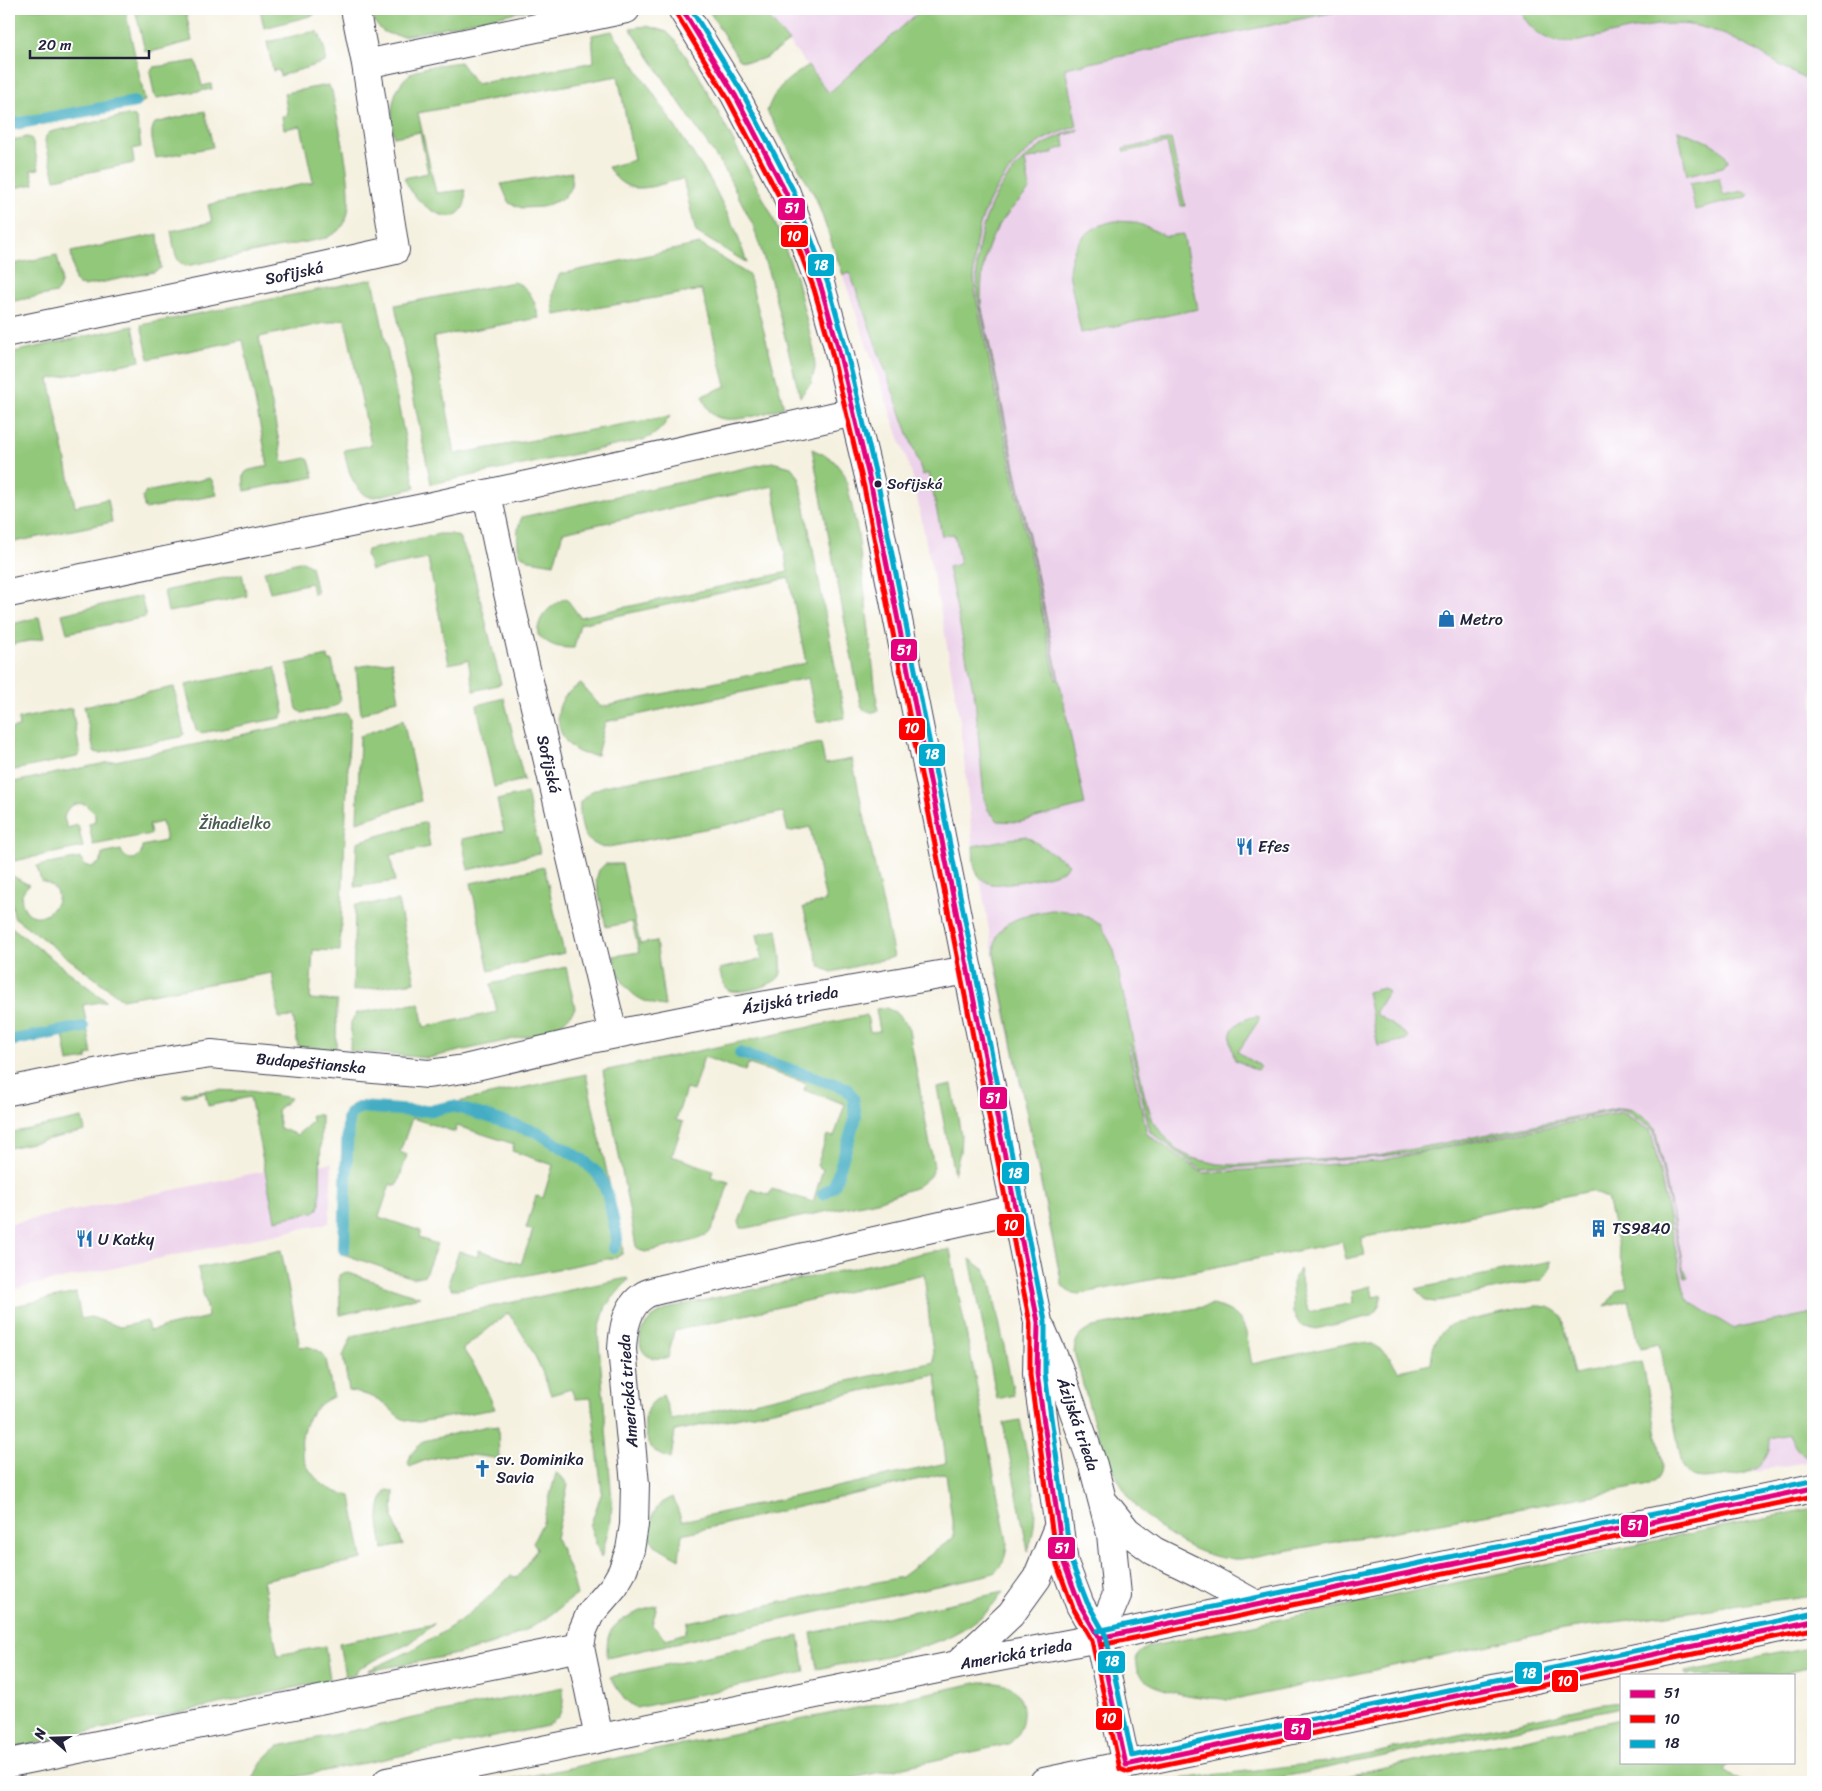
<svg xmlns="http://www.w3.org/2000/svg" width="1822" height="1791" font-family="Sriracha,sans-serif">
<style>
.built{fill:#ecd1ea}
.green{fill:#92c87a;stroke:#5a755a}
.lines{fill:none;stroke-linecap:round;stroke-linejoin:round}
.stream{stroke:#44adc3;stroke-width:12}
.street-casing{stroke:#424154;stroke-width:30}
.secondary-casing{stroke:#424154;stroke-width:30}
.street{stroke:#fff;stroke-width:28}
.secondary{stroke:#fff;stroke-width:28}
.bus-1-casing{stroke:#fff;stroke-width:9}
.bus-2-casing{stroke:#fff;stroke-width:9}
.bus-3-casing{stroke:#fff;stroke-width:9}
.bus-1{stroke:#e5007d;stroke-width:5}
.bus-2{stroke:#f00;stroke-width:5}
.bus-3{stroke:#00a9ce;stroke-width:5}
.bus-dot{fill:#22223b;stroke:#fff;stroke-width:2}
.labels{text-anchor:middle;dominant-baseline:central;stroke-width:4;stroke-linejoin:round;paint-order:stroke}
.bus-label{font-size:15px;fill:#22223b;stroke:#fff;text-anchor:start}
.street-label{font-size:16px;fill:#22223b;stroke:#fff}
.poi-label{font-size:16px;fill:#22223b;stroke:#fff;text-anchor:start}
.park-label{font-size:16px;fill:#495c51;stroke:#fff}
.line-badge{stroke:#fff;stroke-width:2}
.badge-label{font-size:14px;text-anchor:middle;font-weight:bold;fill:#fff}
</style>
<rect width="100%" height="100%" fill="#fff"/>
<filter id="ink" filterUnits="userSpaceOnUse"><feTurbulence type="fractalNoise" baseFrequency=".02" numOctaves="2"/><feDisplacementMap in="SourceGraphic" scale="10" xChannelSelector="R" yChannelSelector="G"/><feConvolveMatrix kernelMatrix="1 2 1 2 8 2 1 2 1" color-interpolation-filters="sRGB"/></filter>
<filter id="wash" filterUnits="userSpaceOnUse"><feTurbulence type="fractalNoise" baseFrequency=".0096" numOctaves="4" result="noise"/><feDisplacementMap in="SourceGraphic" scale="20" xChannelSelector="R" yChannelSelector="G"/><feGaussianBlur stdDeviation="1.12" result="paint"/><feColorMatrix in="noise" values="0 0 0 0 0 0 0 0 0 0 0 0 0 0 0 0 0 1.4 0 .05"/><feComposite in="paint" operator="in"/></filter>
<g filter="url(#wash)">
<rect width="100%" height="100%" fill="#f5f1e0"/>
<path class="built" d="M762 9H1813V1461L1708 1479 1694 1478 1687 1473 1682 1464 1659 1344 1644 1348 1599 1164 1059 1275 994 960 980 877 975 867 960 721 943 623 913 478 816 198 790 152 829 93Z
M332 1163 329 1223 9 1290V1224L265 1171Z"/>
<path class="green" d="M9 9H125L145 101 140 103 9 128Z
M135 9H185L192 41 151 52 145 51Z
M260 9H315L314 15 264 28Z
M370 9H533L404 36C383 35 376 30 370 9Z
M708 9H762L789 42C771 54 762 65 739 60Z
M922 9H1349L1065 68 1077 126C1064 131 1050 135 1038 143 1000 172 976 214 974 262 973 273 975 285 976 297L1056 680 1058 679 978 296C978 284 976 272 977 261 982 199 1017 148 1078 129V132L1063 135 1065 147 1053 151V153L1039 156V157L1025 160 1030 190C991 227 981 250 981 304L1085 805 1020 822 998 821 988 810 984 798 975 699 948 567 960 564 954 534 942 536 929 473 923 475 850 273 843 275 816 198 767 111C776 86 787 80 808 66L829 93Z
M1519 9H1813V83C1774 65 1733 30 1690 25 1659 21 1626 31 1596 37 1585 40 1573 43 1562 42 1543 41 1527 26 1519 9Z
M647 26 667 32 675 40 698 74 772 215 796 277 814 351 815 368 811 383 800 397 771 281 753 225 726 172 630 28Z
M612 31 711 181 736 231 747 263 696 232 683 179C652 185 628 201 608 167L634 160 618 76 418 113 436 193 465 190C466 199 466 208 457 214 444 222 423 206 414 195 410 190 407 184 404 178L428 173 420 132 394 137C389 113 391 81 418 70 430 65 447 64 460 62L476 84 594 62 592 35Z
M311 32H318C322 40 327 53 325 62L280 76 279 70 273 71 267 42Z
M196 61 202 86 211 84 212 89 157 98 154 94 150 72 154 67Z
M328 85 332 91C337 121 359 199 344 224 340 231 333 234 326 238L186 266C173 262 174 243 171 231L212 222 208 205 313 182 301 126 284 129 282 116 288 115 284 93Z
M205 111 213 147 156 158C154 148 148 132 155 123Z
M128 115 135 117 137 121 141 147 132 149 134 163 55 179 45 141 46 136 50 132Z
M1678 130C1693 136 1723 144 1728 161L1723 167 1687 175Z
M27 137 31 138 33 142 39 169 31 170 34 184 9 189V141Z
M1171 139 1185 206H1181L1167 143 1124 152 1123 149Z
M572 172 571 188 562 199 542 207 522 208 509 203 501 184Z
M1719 178 1723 195 1743 191 1749 194 1747 197 1695 210 1690 183Z
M1115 221 1133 222 1142 225 1166 236 1183 234 1198 309 1081 333 1069 273C1071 244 1086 227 1115 221Z
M158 234 161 268 154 272 84 286 78 285 75 281 71 252Z
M700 244 749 275 784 407C767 413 727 427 712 414 707 409 705 402 702 396L726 386 702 290 555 315C552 298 551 290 560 274Z
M57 255C59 267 66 283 56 293L9 302V265Z
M373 279 415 488 375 497 367 496C351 485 348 469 344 450L371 445 345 319 259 337 283 463 306 458 309 460 314 477 245 491C240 465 248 472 268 466L243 340 149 359 141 325Z
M514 282C531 287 535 303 539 318L434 337 455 454 670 416C663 428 656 435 643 440L431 484 395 305Z
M133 326 140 361 49 379 75 506 108 499 112 522 9 543V353Z
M812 449 827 456 834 461 845 475 858 534 878 711C870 713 866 713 861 706Z
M772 462 791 467 799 477 845 718 817 722 808 678 605 722 597 755C592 755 586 755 581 753 559 744 551 714 565 696 569 691 576 687 581 684L601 707 806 663 789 578 580 624 574 648C557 648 551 646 538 635 536 617 551 605 566 598L580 617 788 572 773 486 563 532 554 564 529 560 519 553C517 539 516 530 522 517Z
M210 478 212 480 217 495 145 509 142 497 146 492Z
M439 534H451L459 537 472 566 501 684 474 691 468 660 449 664 428 559 371 570 366 555 367 550Z
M303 561 311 566 317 593 313 594 311 583 270 592 264 571Z
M242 574 247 596 168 612 164 591Z
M141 596 146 617 67 633 62 614Z
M39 617 44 638 9 645V625Z
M328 656 329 661H332L341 700C334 711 314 711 302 713L297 709 287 664Z
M392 661 399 700 389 702 361 715 356 667Z
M275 667 284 712 281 718 201 733 196 730 185 685Z
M174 687 184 734 180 737 100 753 94 752 84 706Z
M504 698 524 780 494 787 477 705Z
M72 708 80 753 77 757 9 771V729L19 727 18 719Z
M347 713 350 719 340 951 313 950 310 999 337 1001 336 1050 298 1046 293 1017 279 1018 272 973 122 999 14 917 9 887V874L29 885C24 889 20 895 22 902 32 939 83 893 41 881L37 866 81 858 84 865 92 867 101 862 102 854 121 850C124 860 135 862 141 854L142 846 166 841 162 822 149 825 151 834 93 845 89 824 95 822V814L85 804C74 802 66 807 64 818L67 828 78 825 83 847 9 862V783Z
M403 720 421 801 357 822 360 736Z
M821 743 825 764 852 759 894 957 832 972 822 968 818 961 803 907 826 901 810 827 788 832 783 812 726 825 603 848C597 845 589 842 585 836 581 827 579 811 580 802L592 791 604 786Z
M527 793 540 853 468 870 462 839 504 831 497 800Z
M426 822 430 847 390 855 395 881 355 887 357 842Z
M1026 836 1069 864C1067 866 1066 868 1064 870 1055 876 1003 886 992 884 987 883 982 880 979 876 972 868 974 855 973 846Z
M605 864H622L640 944 656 941 665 1006C634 1003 620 986 613 956L639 952 632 922 606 927 596 880 599 870Z
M544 867 564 953 489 971 471 883Z
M398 901 415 982 353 991 355 905Z
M1052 910 1079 912 1101 925 1114 950 1145 1098 1153 1121 1171 1144 1181 1152 1192 1158 1217 1164 1238 1165 1378 1156 1620 1108C1638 1109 1642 1115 1655 1128L1683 1266 1688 1277 1685 1278 1654 1130 1623 1109 1417 1152 1378 1157 1202 1170 1150 1132 1130 1044 1128 1045 1147 1134 1203 1173 1379 1161 1622 1112 1651 1131 1686 1299 1734 1329 1813 1313V1459C1800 1455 1794 1445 1789 1434L1770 1438C1771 1469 1746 1473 1722 1477 1713 1478 1704 1480 1695 1478 1688 1476 1685 1470 1682 1464L1659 1344 1640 1348 1629 1300 1605 1306 1617 1291 1627 1287 1607 1198 1590 1191 1361 1238 1365 1255 1346 1259 1342 1242 1079 1294C1071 1293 1067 1292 1062 1285L994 954C995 948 995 938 998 934 1008 917 1035 913 1052 910Z
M9 925 106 1001 83 1005 92 1054 87 1055V1059L68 1062 63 1034 9 1045Z
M777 929C778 940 784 968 780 976 774 986 737 995 728 990 722 986 721 975 719 969L762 959 757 934Z
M566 967 575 1008C569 1019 560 1025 550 1031L428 1058 350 1051 351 1022 357 1013 419 1003 424 1027 497 1012 491 984Z
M1384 988 1388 992 1375 1013 1407 1035 1408 1038 1405 1040 1378 1046 1367 992Z
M886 1008 895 1012 908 1025 934 1167 930 1176 917 1187 877 1201 747 1228H741L739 1222 751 1189 769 1195 772 1189 813 1202 823 1169 817 1166 827 1135 834 1137 845 1104 804 1090 806 1083 748 1064 745 1071 704 1057 693 1091 686 1089 676 1120 683 1122 672 1156 713 1170 711 1177 729 1182C724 1197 718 1221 709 1233 702 1241 658 1249 645 1252L639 1250 636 1246 603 1071 867 1015 870 1032 880 1031 876 1009Z
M1257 1016 1259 1017V1020L1238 1052 1258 1065 1260 1068 1257 1070 1235 1060C1227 1034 1227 1023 1257 1016Z
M586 1074 623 1248 622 1254 617 1257 458 1289H451L449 1281 459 1251 477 1257 479 1250 521 1264 533 1230 526 1228 536 1196 543 1198 553 1165 512 1151 514 1144 457 1126 455 1132 412 1118 400 1152 407 1155 397 1186 390 1184 379 1217 421 1231 419 1238 437 1244 425 1275 413 1278 340 1253 343 1119 346 1112 352 1105 362 1102 413 1107 439 1106Z
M952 1085 961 1135 960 1152 954 1174 937 1088Z
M208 1090 250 1091 291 1098 277 1110 280 1128 297 1135 312 1122 311 1115H321L320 1203 318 1209 313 1212 275 1220 250 1097 208 1106 205 1092 183 1097V1093Z
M82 1118 85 1131 9 1148V1133Z
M281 1250 300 1347C311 1345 320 1350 326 1359L333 1397C299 1411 291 1454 317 1479 326 1489 338 1493 351 1496L362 1559 263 1580 278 1655 325 1646 330 1680 9 1749V1307L76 1293 81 1319 91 1317 120 1327 147 1321 149 1331 208 1317 198 1268Z
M950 1250 1007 1541C1007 1552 1004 1565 995 1572 992 1574 986 1575 983 1576L607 1658C607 1652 607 1644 608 1638 613 1618 640 1612 657 1605L652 1625 666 1639 685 1633 688 1622 901 1577 954 1537 946 1473 682 1534 679 1559 655 1545 649 1535 653 1514 660 1504 673 1497 682 1521 946 1463 936 1375 675 1431 671 1459C664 1456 655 1453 651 1447 644 1436 642 1415 650 1405 653 1401 659 1398 663 1395L672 1420 934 1362 924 1274 674 1331 668 1358C661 1358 654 1360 648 1356 634 1347 641 1327 652 1318 658 1313 666 1310 673 1307L932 1251Z
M970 1259 985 1270 991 1282 1014 1395 997 1399Z
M1551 1261C1550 1270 1548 1274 1541 1280L1435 1302 1427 1301 1415 1289Z
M1299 1269 1308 1312 1353 1303 1352 1291 1371 1286 1373 1297 1382 1295 1377 1311 1371 1316 1316 1329 1300 1325 1293 1313 1292 1283Z
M346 1272 420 1297 340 1315 339 1275Z
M627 1278 628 1280 606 1306 598 1332 612 1501 611 1520 601 1558 590 1526 602 1492 591 1398 575 1399 571 1389 551 1395C541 1365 527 1338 508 1313L463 1349 480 1375 495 1409 419 1422C393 1420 398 1412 379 1400 370 1395 359 1393 349 1391L343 1356 352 1336Z
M1213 1305C1250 1314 1245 1333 1252 1364L1355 1342C1376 1342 1389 1353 1398 1371L1431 1364C1432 1346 1436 1334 1452 1324L1535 1306C1546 1306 1553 1307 1561 1315L1574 1375 1642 1361 1662 1459C1663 1474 1659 1481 1644 1486L1241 1559C1218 1560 1197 1552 1177 1540 1107 1499 1095 1424 1074 1352 1076 1336 1080 1334 1093 1327Z
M1020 1420C1028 1464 1044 1508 1028 1551L1003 1423Z
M492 1425V1427L498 1426 499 1459C468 1453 439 1452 410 1467L408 1464 411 1454 423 1441Z
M556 1473 561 1476 568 1485 556 1538 572 1576 577 1595C562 1605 547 1619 530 1628 481 1654 423 1660 369 1671L368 1670C424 1647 469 1620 510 1576L518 1577 537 1548 533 1542 543 1522Z
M387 1490 394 1491 393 1518 403 1545 383 1549C380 1526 374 1510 387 1490Z
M1813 1508V1595L1564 1629 1240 1699C1217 1700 1138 1695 1136 1665 1135 1655 1140 1652 1148 1647Z
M1003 1592C999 1598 994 1605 989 1610 944 1652 875 1657 817 1669L811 1633Z
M434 1624 410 1643 359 1668 354 1675 345 1676 339 1643Z
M799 1636 805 1672 636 1708 624 1699 610 1677Z
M1813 1646V1667L1774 1675H1687L1686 1672Z
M981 1682C989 1682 997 1681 1005 1684 1030 1694 1027 1729 1009 1744L835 1782H502Z
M563 1687C564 1706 563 1720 543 1727L270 1782H252C258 1766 265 1756 279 1746Z
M1621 1702V1707L1259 1782H1152L1342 1760 1603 1704Z
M1621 1719V1762H1726L1728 1764 1724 1770 1742 1782H1318Z"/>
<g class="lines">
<path class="stream" d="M9 125 135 102
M9 1041 83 1027
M740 1053 840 1086 847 1089 853 1098 856 1117 834 1186 823 1194
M348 1120 350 1114 360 1107 412 1111 434 1110 453 1106 537 1132 583 1160 599 1175 607 1193 616 1232 617 1240 614 1248
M344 1249 348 1120"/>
</g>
</g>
<g filter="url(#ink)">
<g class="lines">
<defs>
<path id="street" d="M355 9 366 64
M9 332 269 278 395 250 366 64 626 9
M487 494 507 589 613 1034
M9 593 428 507 854 412
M9 1091 124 1067 211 1054 428 1074 464 1069 586 1040 716 1014 968 970
M599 1738 580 1647 583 1630 590 1614 614 1586 622 1572 630 1550 634 1525 635 1484 622 1349C623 1331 626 1307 643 1296 648 1292 656 1291 662 1289L1016 1209
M9 1763 580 1647"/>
<path id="secondary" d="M682 9 735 95 786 193 821 287 837 343 871 485 1038 1322 1037 1374 1064 1563 1080 1605 1099 1638 1126 1765
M1041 1328 1058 1367 1093 1465 1111 1534 1117 1595 1099 1638
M1106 1505 1127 1531 1154 1551 1201 1574 1255 1604
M957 1665 1011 1614 1037 1578 1058 1527
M387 1782 957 1665 1099 1638 1813 1488
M1044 1782 1813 1621"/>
</defs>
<use href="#street" class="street-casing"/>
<use href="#secondary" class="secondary-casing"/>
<use href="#street" class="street"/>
<use href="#secondary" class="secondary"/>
<defs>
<path id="bus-1" d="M682 9 735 95 786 193 821 287 837 343 871 485 1038 1322 1037 1374 1064 1563 1080 1605 1099 1638 1126 1765
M1099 1638 1813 1488
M1126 1765 1813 1621"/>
<path id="bus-2" d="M676 13 728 99 779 196 814 289 830 345 864 487 1030 1323V1375L1057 1565 1073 1608 1092 1641 1120 1769 1128 1772 1813 1629
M1101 1645 1813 1496"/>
<path id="bus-3" d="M691 9 742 92 793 190 828 284 844 341 878 484 1045 1321V1374L1071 1561 1087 1602 1106 1636 1132 1756 1811 1614
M1097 1631 1811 1481"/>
</defs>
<use href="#bus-1" class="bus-1-casing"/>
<use href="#bus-2" class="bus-2-casing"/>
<use href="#bus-3" class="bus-3-casing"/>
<use href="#bus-1" class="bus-1"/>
<use href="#bus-2" class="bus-2"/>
<use href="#bus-3" class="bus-3"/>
</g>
</g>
<defs>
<symbol id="shop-bare" viewBox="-9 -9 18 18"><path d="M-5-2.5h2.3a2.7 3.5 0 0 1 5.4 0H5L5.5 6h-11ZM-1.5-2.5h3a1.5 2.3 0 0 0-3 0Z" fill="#1f6fb2" stroke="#fff" stroke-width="2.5" paint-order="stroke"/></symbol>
<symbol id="restaurant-bare" viewBox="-9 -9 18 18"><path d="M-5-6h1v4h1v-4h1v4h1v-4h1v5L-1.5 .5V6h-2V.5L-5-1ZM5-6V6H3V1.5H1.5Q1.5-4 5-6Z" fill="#1f6fb2" stroke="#fff" stroke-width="2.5" paint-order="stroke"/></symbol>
<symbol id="building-bare" viewBox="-9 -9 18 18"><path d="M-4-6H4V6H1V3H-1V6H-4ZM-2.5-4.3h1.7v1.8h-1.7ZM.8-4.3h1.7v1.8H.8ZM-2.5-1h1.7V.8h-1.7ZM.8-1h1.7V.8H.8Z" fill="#1f6fb2" stroke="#fff" stroke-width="2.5" paint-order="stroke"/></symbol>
<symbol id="church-bare" viewBox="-9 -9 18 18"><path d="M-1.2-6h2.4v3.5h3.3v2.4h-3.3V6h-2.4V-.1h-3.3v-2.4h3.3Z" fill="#1f6fb2" stroke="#fff" stroke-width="2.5" paint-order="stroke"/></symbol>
</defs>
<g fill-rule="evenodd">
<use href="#shop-bare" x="1434" y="606" width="25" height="25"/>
<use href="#restaurant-bare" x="1232" y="834" width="25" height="25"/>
<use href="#building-bare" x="1586" y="1216" width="25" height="25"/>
<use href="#restaurant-bare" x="72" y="1226" width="25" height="25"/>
<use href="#church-bare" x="470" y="1456" width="25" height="25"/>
</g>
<circle class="bus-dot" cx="878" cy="484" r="4.5"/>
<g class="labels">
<g class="bus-label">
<text x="887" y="484">Sofijská</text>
</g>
<g class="street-label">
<text transform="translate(294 273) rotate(-12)">Sofijská</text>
<text transform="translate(549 764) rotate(77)">Sofijská</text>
<text transform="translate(790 1000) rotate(-10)">Ázijská trieda</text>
<text transform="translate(311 1063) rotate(5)">Budapeštianska</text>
<text transform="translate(628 1391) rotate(-94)">Americká trieda</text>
<text transform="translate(1078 1424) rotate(71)">Ázijská trieda</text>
<text transform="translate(1016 1654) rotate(-10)">Americká trieda</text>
</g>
<g class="poi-label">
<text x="1460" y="619">Metro</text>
<text x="1258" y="846">Efes</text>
<text x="1612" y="1228">TS9840</text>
<text x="98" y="1239">U Katky</text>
<text x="496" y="1459">sv. Dominika<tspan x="496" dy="18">Savia</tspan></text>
</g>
<g class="park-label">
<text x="235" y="823">Žihadielko</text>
</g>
</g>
<g class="line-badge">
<rect x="777" y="197" width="29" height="24" rx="5" fill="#e5007d"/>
<rect x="780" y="224" width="29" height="24" rx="5" fill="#f00"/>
<rect x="807" y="253" width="28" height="24" rx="5" fill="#00a9ce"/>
<rect x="890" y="638" width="28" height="24" rx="5" fill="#e5007d"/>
<rect x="898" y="717" width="28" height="24" rx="5" fill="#f00"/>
<rect x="918" y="743" width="28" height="24" rx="5" fill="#00a9ce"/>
<rect x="979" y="1086" width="29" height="24" rx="5" fill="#e5007d"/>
<rect x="1001" y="1161" width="29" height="24" rx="5" fill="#00a9ce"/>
<rect x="996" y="1213" width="29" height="24" rx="5" fill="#f00"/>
<rect x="1620" y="1514" width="29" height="24" rx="5" fill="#e5007d"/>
<rect x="1047" y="1536" width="29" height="24" rx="5" fill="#e5007d"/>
<rect x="1097" y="1650" width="29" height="24" rx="5" fill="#00a9ce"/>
<rect x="1514" y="1661" width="29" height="24" rx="5" fill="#00a9ce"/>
<rect x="1551" y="1669" width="28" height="24" rx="5" fill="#f00"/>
<rect x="1095" y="1707" width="28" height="24" rx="5" fill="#f00"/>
<rect x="1283" y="1717" width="29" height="24" rx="5" fill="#e5007d"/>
</g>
<g class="badge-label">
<text x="792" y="213">51</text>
<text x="794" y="241">10</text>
<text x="821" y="270">18</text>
<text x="904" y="655">51</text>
<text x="912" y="733">10</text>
<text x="932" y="759">18</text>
<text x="993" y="1103">51</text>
<text x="1015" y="1178">18</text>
<text x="1011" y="1230">10</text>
<text x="1635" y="1530">51</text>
<text x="1062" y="1553">51</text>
<text x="1112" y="1666">18</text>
<text x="1529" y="1678">18</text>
<text x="1565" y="1686">10</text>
<text x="1109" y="1723">10</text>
<text x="1298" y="1734">51</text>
</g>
<rect width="1822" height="1791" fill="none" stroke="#fff" stroke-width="30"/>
<rect x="1620" y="1674" width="175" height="90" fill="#ffffff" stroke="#a7a7b1"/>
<rect x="1630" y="1690" width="25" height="8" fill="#e5007d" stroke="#a7a7b1"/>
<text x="1664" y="1698" font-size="15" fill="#22223b">51</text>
<rect x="1630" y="1715" width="25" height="8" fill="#ff0000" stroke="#a7a7b1"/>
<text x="1664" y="1724" font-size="15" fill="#22223b">10</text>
<rect x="1630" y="1740" width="25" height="8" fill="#00a9ce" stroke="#a7a7b1"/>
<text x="1664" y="1748" font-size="15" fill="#22223b">18</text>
<g transform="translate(52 1738) rotate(290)" stroke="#ffffff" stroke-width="4" paint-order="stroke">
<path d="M0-4L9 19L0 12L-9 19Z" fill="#22223b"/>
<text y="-8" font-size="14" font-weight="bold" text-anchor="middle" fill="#22223b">N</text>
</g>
<path d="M30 50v8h119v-8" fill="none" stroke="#22223b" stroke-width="2.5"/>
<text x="38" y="50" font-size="15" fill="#22223b" stroke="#ffffff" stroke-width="4" paint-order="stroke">20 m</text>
</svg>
